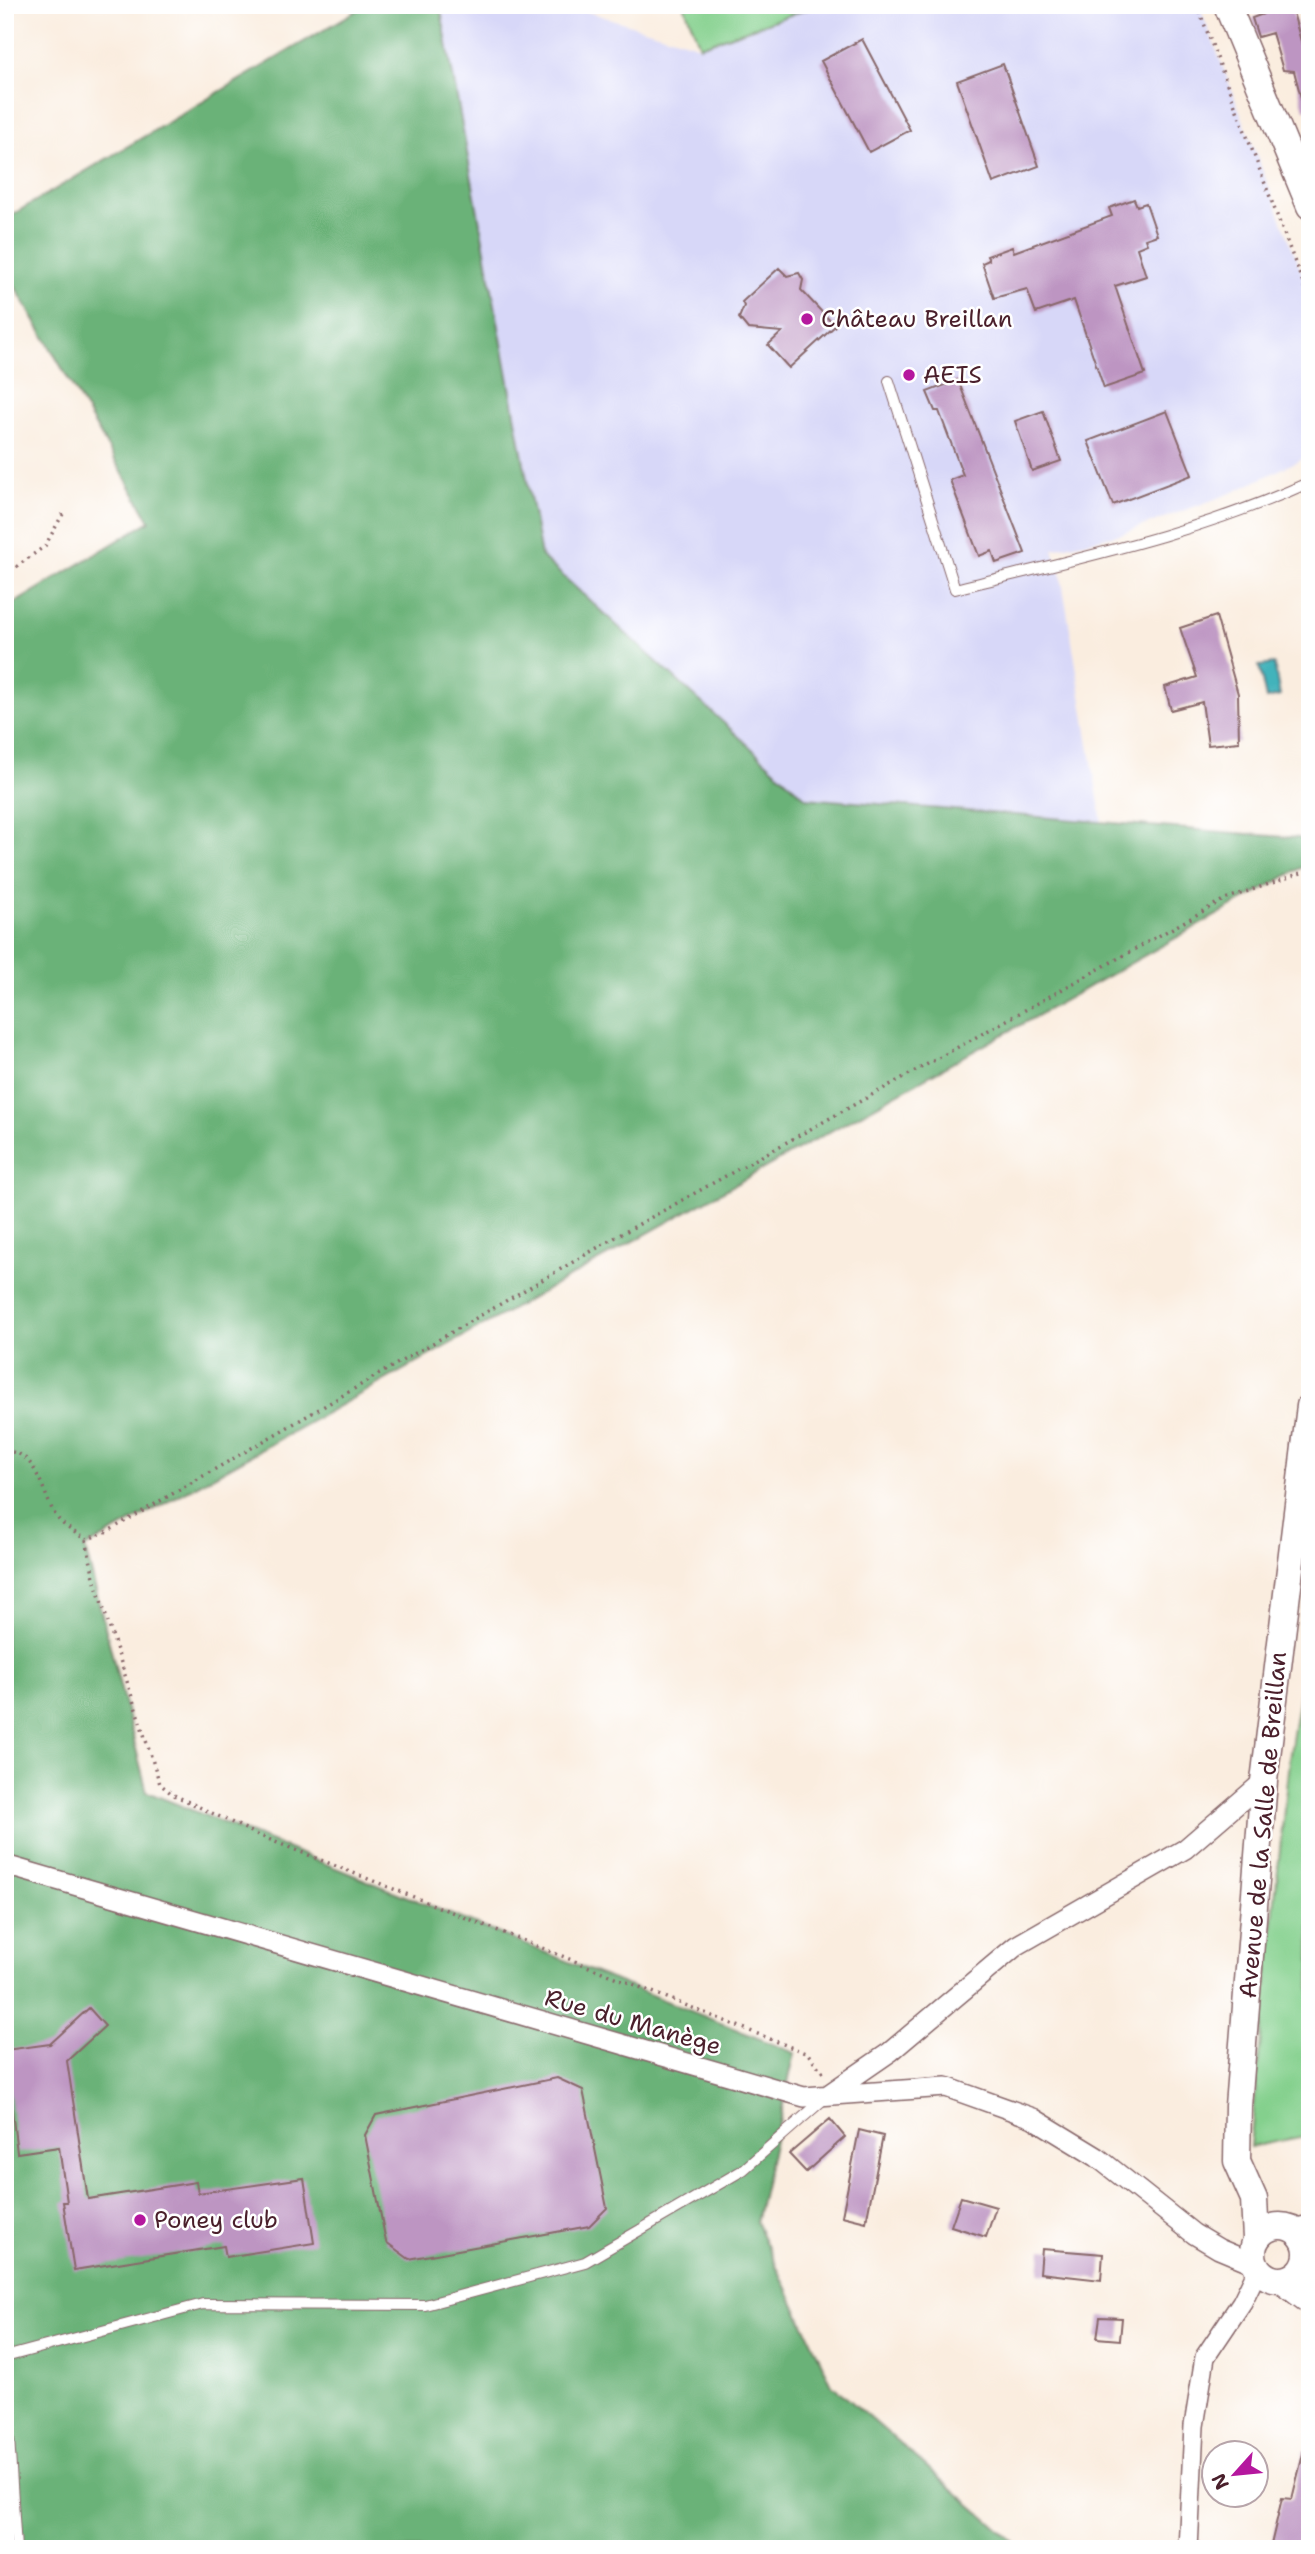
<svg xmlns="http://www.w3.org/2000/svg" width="1315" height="2554" font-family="'Shantell Sans',sans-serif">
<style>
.built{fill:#d7d7f8}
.green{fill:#84d08d;stroke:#67785c;stroke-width:2}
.forest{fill:#6bb278;stroke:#5a6852;stroke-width:2}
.water{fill:#43b3bb;stroke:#466973;stroke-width:2}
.building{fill:#bd95c2}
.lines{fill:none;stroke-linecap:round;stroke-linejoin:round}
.lane-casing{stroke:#88676a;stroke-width:12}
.street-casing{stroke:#88676a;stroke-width:22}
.secondary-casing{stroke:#88676a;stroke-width:29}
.path{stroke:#88676a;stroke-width:3.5;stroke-dasharray:2 5;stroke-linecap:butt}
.lane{stroke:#fff;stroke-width:10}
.street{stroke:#fff;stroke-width:19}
.secondary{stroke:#fff;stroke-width:26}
.poi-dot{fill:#b5179e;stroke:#fff;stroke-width:2.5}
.labels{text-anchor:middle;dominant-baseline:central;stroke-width:5;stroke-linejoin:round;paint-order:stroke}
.poi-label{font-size:24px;fill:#4a1f2b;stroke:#fff;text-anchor:start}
.street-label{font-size:24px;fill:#4a1f2b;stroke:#fff}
</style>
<rect width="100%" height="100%" fill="#fff"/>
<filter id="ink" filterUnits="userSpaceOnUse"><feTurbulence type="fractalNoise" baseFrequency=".0143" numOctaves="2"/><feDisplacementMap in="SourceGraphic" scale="14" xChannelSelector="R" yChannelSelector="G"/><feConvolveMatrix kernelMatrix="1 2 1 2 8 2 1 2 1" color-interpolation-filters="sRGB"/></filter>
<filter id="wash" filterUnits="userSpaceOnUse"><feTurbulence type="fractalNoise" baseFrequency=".00686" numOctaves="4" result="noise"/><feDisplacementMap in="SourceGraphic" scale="28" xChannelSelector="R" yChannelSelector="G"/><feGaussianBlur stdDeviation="1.57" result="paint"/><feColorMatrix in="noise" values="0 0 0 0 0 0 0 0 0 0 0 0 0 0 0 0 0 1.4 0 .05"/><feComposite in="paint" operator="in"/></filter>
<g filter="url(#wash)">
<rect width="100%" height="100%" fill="#faeddf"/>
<path class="built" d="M440 5H565L700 46 819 5H1199L1310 294V455L1234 492 1121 534 1053 549 1061 575 1102 822 806 798 540 556Z"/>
<path class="green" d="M684 5H819L700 46Z
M1310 1626V2135L1250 2147 1289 1760Z"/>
<path class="forest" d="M366 5H440L541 556 806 798 1310 839V863L85 1548 147 1792 795 2053 756 2222 832 2385 1022 2549H5V609L150 521 5 269V219Z"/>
<path class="water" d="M1274 664 1280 696 1266 699 1259 666Z"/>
<g id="blocks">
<path class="building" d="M1261 5H1291L1302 45 1310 43V109H1304L1294 71 1283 70 1272 33 1258 37 1252 18 1263 14Z
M862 39 910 130 869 152 821 61Z
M1003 64 1039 166 993 183 957 81Z
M1134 199 1137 206 1146 203 1157 235 1145 239 1147 244 1137 248 1146 276 1115 286 1145 374 1104 388 1074 300 1036 313 1027 289 994 298 982 263 989 260 987 256 1012 247 1014 252 1112 216 1109 208Z
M779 268 787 276 799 273 803 280 801 290 835 326 789 368 768 345 782 332 748 329 739 318 744 306 742 302Z
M958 380 1025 553 996 563 992 551 979 556 950 480 963 475 939 411H935L927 392Z
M1043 411 1061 461 1032 471 1015 421Z
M1167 411 1192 475 1113 505 1088 441Z
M1216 616 1238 694 1239 742 1208 745 1202 702 1171 710 1165 687 1197 677 1180 628Z
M89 2008 105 2026 67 2061 88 2199 196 2182 198 2193 304 2178 314 2243 226 2257 224 2246 74 2270 63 2202H67L59 2147 17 2153 5 2050 50 2044Z
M557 2078 583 2090 607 2208 589 2226 409 2259 386 2242 365 2135 376 2115Z
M830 2119 845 2137 806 2172 789 2154Z
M859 2130 883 2136 866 2222 842 2216Z
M961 2197 996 2207 986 2237 951 2226Z
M1042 2249 1103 2254 1101 2280 1040 2273Z
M1100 2317 1122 2318 1120 2340 1097 2338Z
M1304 2450 1310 2451 1307 2549H1270L1282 2498 1292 2499Z"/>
</g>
</g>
<g filter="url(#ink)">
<use href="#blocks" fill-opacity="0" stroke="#88676a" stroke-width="2"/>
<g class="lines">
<defs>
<path id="lane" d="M889 381 955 589C1075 559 1197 534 1310 482
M5 2357 203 2304 425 2305 585 2262 743 2170 825 2098
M5 2372 16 2549"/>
<path id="street" d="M5 1865 804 2097 946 2087 1033 2118 1097 2157 1194 2234 1219 2249 1255 2264
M829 2094 890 2052 1016 1946 1185 1849 1264 1781
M1292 2229 1310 2225
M1307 2254 1310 2250
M1188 2549 1194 2426 1205 2357 1242 2302 1258 2269"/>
<path id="secondary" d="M1227 5 1310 206
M1253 2253a27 27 0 1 1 54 0a27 27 0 1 1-54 0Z
M1256 2239 1254 2199 1237 2161 1238 2106 1264 1781 1310 1406
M1282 2280 1310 2301"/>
</defs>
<use href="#lane" class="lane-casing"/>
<use href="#street" class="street-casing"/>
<use href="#secondary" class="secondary-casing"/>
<path class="path" d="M1197 5 1310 302
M5 575 45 546 64 512
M5 1452C39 1448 43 1502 59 1520 66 1528 78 1534 86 1540L110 1530 623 1233 1225 899 1310 870
M86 1540 95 1582 160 1784 172 1794 258 1835 808 2054 824 2074"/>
<use href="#lane" class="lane"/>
<use href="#street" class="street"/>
<use href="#secondary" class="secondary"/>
</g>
</g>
<g class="poi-dot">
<circle cx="807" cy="319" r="7"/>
<circle cx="909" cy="375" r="7"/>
<circle cx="140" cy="2220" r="7"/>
</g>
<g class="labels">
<g class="poi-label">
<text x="821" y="319">Château Breillan</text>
<text x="923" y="375">AEIS</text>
<text x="154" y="2220">Poney club</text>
</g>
<g class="street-label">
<text transform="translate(1263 1825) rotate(-85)">Avenue de la Salle de Breillan</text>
<text transform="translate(633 2022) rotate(16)">Rue du Manège</text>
</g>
</g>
<rect width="1315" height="2554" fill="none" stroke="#fff" stroke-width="28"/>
<g transform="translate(1235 2474) rotate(243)"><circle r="33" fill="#ffffff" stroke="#b7a5aa" stroke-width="2"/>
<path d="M0-5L12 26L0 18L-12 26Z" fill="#b5179e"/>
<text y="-10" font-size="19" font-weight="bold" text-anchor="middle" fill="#4a1f2b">N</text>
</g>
</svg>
